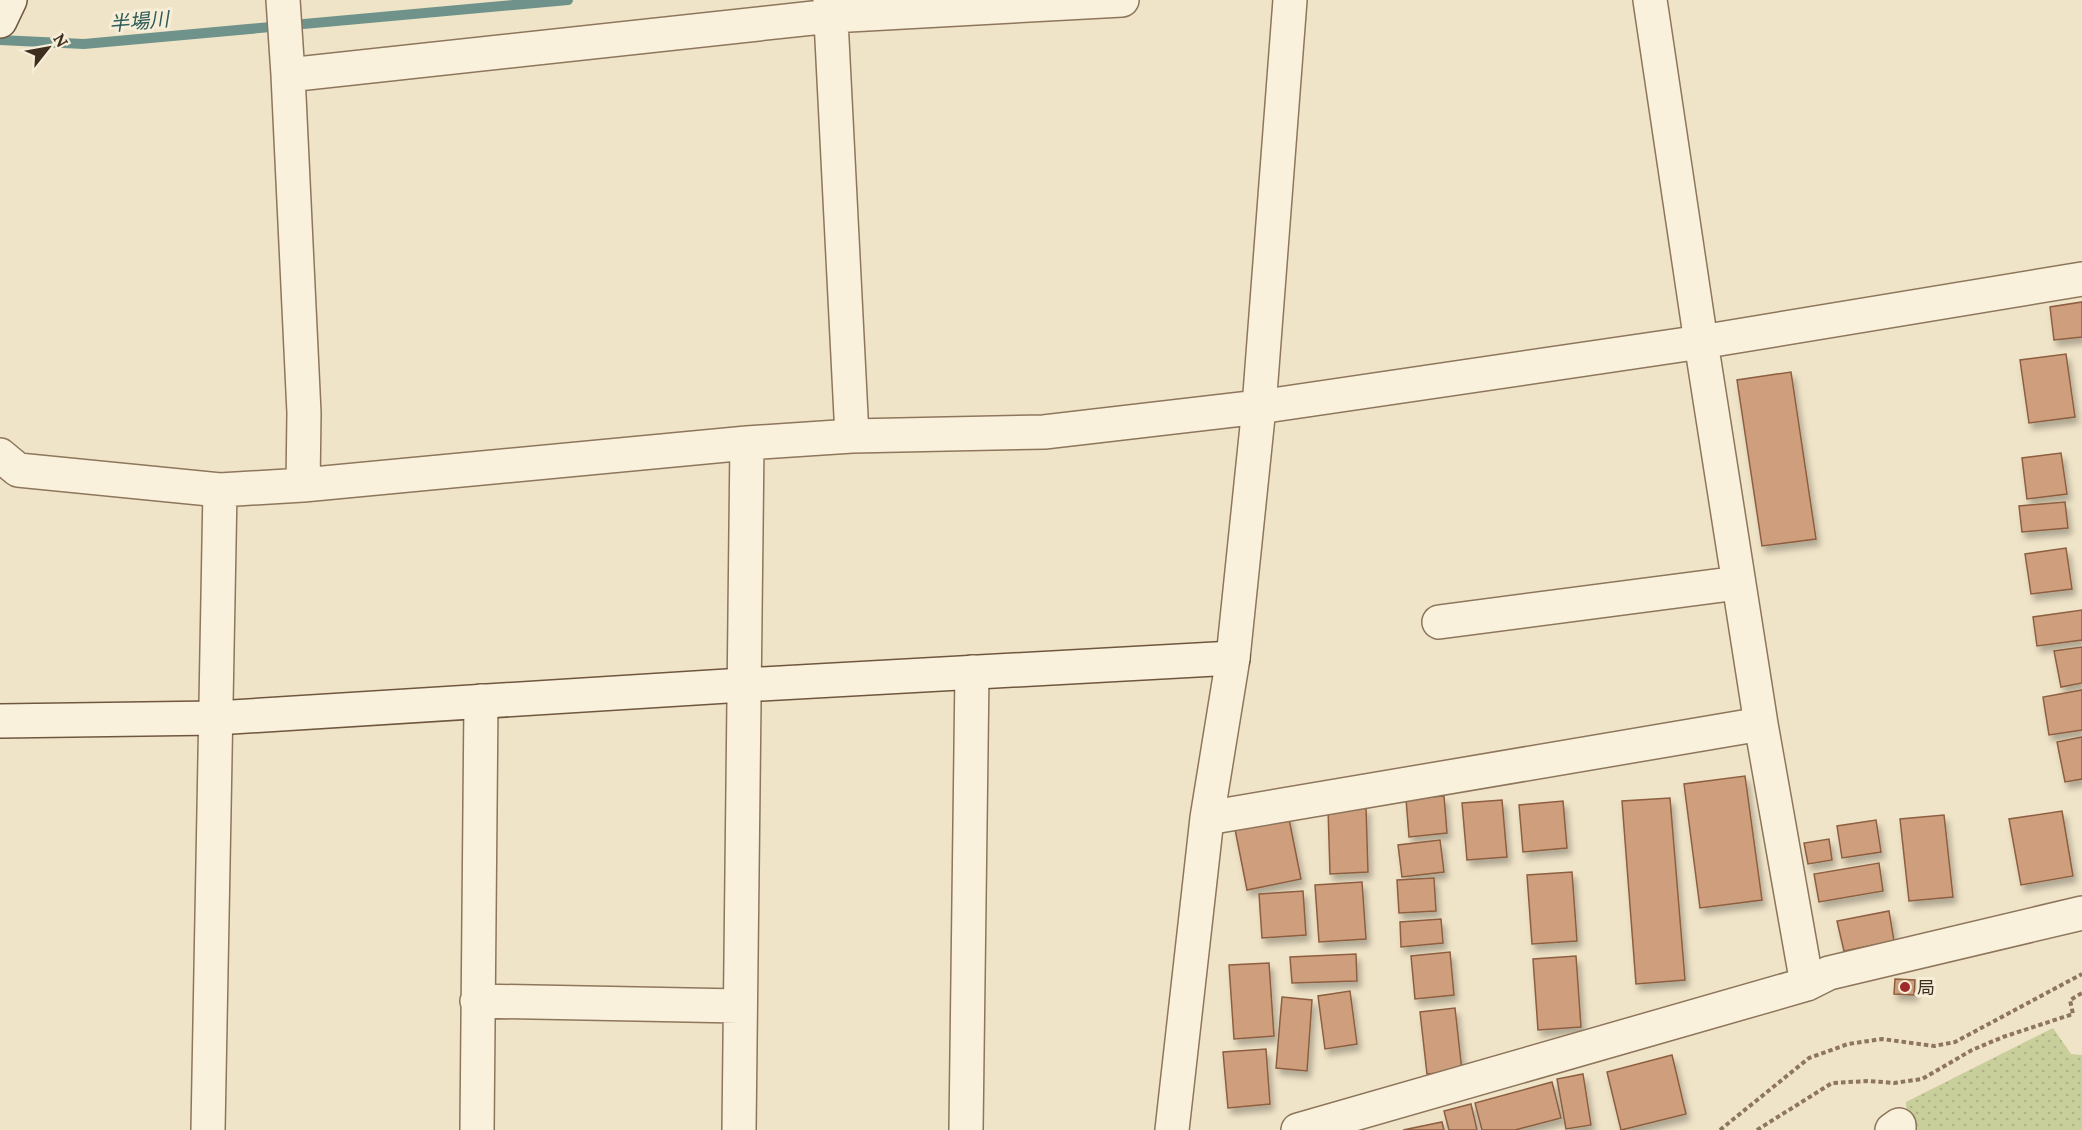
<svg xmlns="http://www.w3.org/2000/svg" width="2082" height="1130" font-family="Lora,'Noto Sans JP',serif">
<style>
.park{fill:url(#park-dots)}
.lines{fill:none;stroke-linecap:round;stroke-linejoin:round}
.stream{stroke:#6f938a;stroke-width:10}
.building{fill:#cf9f7d;stroke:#8d5f41;stroke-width:1.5;filter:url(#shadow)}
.street-casing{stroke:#8d765c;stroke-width:36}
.secondary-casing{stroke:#6f573f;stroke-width:36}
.path{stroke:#8d765c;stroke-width:4;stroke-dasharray:4.5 3;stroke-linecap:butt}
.street{stroke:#faf1dc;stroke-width:33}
.secondary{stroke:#faf1dc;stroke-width:33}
.poi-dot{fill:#9e2a2b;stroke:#f7eed8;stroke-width:2}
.labels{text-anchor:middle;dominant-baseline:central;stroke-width:6;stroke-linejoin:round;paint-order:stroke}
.poi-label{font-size:18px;fill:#3d2e20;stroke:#f7eed8;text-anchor:start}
.water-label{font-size:20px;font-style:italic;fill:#2f5d5a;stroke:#f7eed8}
</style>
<defs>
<pattern id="park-dots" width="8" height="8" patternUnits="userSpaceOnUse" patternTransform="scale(1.5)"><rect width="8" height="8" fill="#c9cf9b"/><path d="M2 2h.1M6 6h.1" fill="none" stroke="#aeb285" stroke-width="1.8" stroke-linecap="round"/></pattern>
<filter id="shadow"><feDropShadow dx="3.5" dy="6" stdDeviation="3" flood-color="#0004"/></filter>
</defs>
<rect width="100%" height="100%" fill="#f0e4c8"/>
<path class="park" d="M2053 1028 2071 1054 2082 1055V1130H1907L1906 1102Z"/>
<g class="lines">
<path class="stream" d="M0 40 84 44 568 0"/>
</g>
<path class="building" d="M2082 302V337L2054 340 2050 307Z
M2066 354 2075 417 2029 423 2020 360Z
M1791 372 1816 539 1762 546 1737 380Z
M2061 453 2067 494 2027 499 2022 458Z
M2065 502 2068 528 2022 532 2019 506Z
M2066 548 2072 589 2031 594 2025 554Z
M2082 610V640L2037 646 2033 617Z
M2082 647V683L2061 687 2054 651Z
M2082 690V730L2049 735 2043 697Z
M2082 737V779L2065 782 2057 742Z
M1745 776 1762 900 1700 908 1684 784Z
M1444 796 1447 833 1409 837 1406 799Z
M1670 798 1685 980 1636 984 1622 801Z
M1502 800 1507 857 1467 860 1462 803Z
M1563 801 1567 848 1523 852 1519 805Z
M1366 807 1368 872 1330 874 1328 808Z
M2062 811 2073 876 2021 885 2009 819Z
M1288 814 1301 879 1247 890 1234 824Z
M1944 815 1953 897 1909 901 1900 819Z
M1876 820 1881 852 1842 858 1837 826Z
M1829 839 1832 860 1808 864 1804 843Z
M1440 840 1444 872 1402 877 1398 845Z
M1879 863 1883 891 1819 902 1814 874Z
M1572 872 1577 941 1532 944 1527 875Z
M1434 878 1436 911 1399 913 1397 880Z
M1362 882 1366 939 1319 942 1315 885Z
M1303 891 1306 935 1262 938 1259 894Z
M1889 911 1894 941 1844 951 1837 921Z
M1441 919 1443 943 1401 947 1400 922Z
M1450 952 1454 995 1415 999 1411 956Z
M1356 954 1357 981 1292 983 1290 957Z
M1576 956 1581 1027 1538 1030 1533 959Z
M1269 963 1274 1036 1234 1039 1229 965Z
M1895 979 1915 980 1914 995 1894 994Z
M1350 991 1357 1044 1325 1049 1318 996Z
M1282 997 1312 1000 1307 1071 1276 1068Z
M1455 1008 1462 1071 1427 1074 1420 1012Z
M1266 1049 1270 1104 1228 1108 1223 1052Z
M1672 1055 1686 1114 1621 1130 1607 1072Z
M1583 1074 1591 1125 1566 1129 1557 1079Z
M1552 1082 1561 1118 1515 1130H1482L1475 1103Z
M1471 1104 1477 1130H1449L1444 1111Z
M1442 1122 1444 1130H1403Z"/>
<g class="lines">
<defs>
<path id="street" d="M283 0 288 75 304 413 303 485
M830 0 852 436
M1650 0 1701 342 1761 724 1807 984
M288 75 831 16 1122 0
M0 455 18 470 220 490 303 485 747 443 852 436 1044 432 1259 407 1701 342 2082 279
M1439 622 1738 583
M1207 818 1761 724
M477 1001 739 1006
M208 1130 220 490
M477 1130 481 701
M739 1130 747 443
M966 1130 972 672
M1172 1130 1207 818 1233 658 1259 407 1290 0
M1298 1130 1807 984 1829 973 2082 913
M1892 1130 1899 1125V1130"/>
<path id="secondary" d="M0 21 10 0
M0 721 216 718 743 685 1233 658"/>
</defs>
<use href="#street" class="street-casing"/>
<use href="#secondary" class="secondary-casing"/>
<path class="path" d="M1720 1130 1809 1058 1848 1044 1882 1039 1934 1046 1955 1042 2082 974
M1757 1130 1832 1083 1869 1081 1894 1083 1922 1079 1972 1050 2003 1037 2073 1014 2070 1000 2082 993"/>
<use href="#street" class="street"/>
<use href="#secondary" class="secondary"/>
</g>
<circle class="poi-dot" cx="1905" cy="987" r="6"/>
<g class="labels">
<g class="poi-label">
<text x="1917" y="987">局</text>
</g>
<g class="water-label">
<text transform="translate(139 21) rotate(-5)">半場川</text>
</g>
</g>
<g transform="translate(48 48) rotate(59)" stroke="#f7eed8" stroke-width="4.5" paint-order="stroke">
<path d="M0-4.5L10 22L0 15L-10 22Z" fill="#3d2e20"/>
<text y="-9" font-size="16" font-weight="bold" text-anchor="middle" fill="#3d2e20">N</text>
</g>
</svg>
